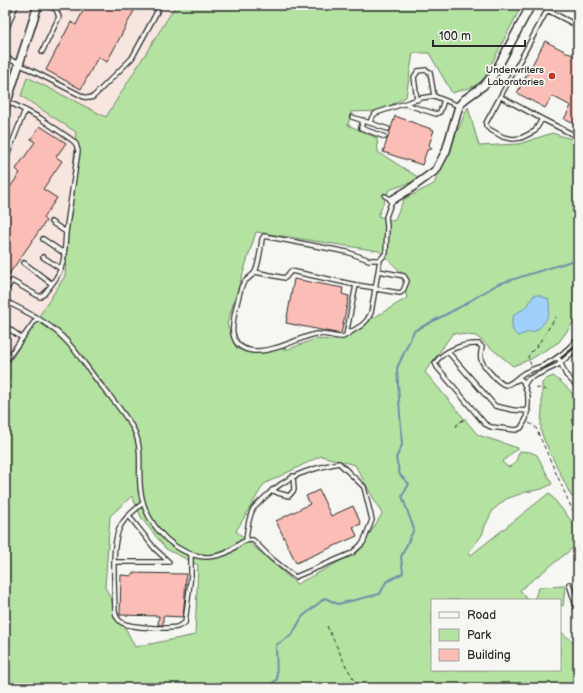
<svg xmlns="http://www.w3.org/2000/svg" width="583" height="693" font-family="'Balsamiq Sans',sans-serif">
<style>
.built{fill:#f7e5e0}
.green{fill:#b3e2a1;stroke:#6f8666;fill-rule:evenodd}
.water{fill:#a0d1fd;stroke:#718fa9}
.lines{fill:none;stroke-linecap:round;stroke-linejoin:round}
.stream{stroke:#718fa9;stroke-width:2}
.building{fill:#fabeb6;stroke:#2b2b2b}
.service-casing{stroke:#2b2b2b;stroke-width:6}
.minor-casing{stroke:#2b2b2b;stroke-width:10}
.path{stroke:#2b2b2b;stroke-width:1;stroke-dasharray:4 3;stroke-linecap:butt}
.service{stroke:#f6f6f2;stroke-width:3.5}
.minor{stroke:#f6f6f2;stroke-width:7}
.poi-dot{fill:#c8321e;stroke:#f6f6f2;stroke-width:1.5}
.labels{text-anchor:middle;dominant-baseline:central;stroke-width:3.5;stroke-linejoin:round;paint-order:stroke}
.poi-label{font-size:10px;fill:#2b2b2b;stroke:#f6f6f2;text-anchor:end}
</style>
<rect width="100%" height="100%" fill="#f6f6f2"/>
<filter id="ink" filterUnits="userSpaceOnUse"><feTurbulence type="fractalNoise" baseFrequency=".025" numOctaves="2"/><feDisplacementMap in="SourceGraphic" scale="8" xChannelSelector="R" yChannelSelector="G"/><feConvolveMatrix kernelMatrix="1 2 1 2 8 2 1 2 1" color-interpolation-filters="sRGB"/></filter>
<g filter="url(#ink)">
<path class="built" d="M5 5H176L106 117 27 78 21 96 76 132 65 276 5 369Z"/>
<path class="green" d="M176 5H281L291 8 292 5H522L481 84 452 93 429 53H413L406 97 380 111 351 112 348 125 377 138 378 152 421 179 389 190 378 216 394 221 404 199 434 184 468 107 479 146 519 144 552 133 578 141V316L559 342 531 359 513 366 476 336 453 333 425 372 478 435 518 448 502 462 508 467C517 465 516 458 520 451L530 452 537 455 552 484 542 489 526 492 506 499 493 510 485 526 482 535 469 552 471 555 549 493 578 529V544L520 590 528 600H432V670H560V631L578 646V688H5V369L65 276 76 132 21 96 27 77 106 117ZM256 232 379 251 400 271 407 298 336 340 315 339 289 349H237L227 324ZM321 456 355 465 382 514 359 551 297 584 236 531 264 484ZM132 496 142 519 166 549 198 565 195 635 135 647 105 587 110 516Z
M553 376C562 382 573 392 578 402V503L571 496 544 440 541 431V422L542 410V383L546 379Z
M565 586 563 606 560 605V600H534L538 589 541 587Z"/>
<path class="water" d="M534 295H539L548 299C553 312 544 327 533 332H529L518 336C514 333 512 330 512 325 511 311 519 314 527 306 530 303 531 299 534 295Z"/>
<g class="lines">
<path class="stream" d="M268 688 277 679 276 645 292 635 302 617 325 598 338 604 380 594 386 582 403 573 401 557 414 529 402 496 409 484 400 475 396 458 402 445 397 368 414 331 460 307 498 284 578 259"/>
</g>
<path class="building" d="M86 5H137L107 62 98 57 81 89 46 70 71 22 76 25Z
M545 41 578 58V126L564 119 571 106 552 96 545 108 517 93Z
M395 116 434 130 429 145 432 149 427 150 422 165 383 152Z
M40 126 66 143 56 157 62 161 43 189 57 198 43 218 46 221 5 280V202L10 196 6 193 20 173 16 169 35 142 31 139Z
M294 279 343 288 342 294 349 296 341 334 286 323Z
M319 490 331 516 353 506 361 524 353 527 357 536 296 563 276 521 310 504 306 496Z
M132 573 186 574 185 595 183 617 163 616V625H158L159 616 120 615 121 575 132 576Z"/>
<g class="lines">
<defs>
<path id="service" d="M44 5 56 9 58 5
M550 5 486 123V126L489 129 503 137 513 139 521 138 535 131 542 119 578 137
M547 10 578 26
M5 33 16 5
M42 52 59 17 56 9
M5 57 84 97 89 98 93 97 132 58 158 10 160 5
M501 97 542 119
M417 100 414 77 418 71 426 70 430 72 434 96
M7 101 40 118 72 140 76 144 78 151 66 232
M405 104 436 114 440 112 444 100
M352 117 370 123 372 117 376 113 421 98 434 96 459 106
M363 120 361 128 385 137
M370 123 388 129
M5 161 25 110
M51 222 66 232C64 254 66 265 52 284
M43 239 65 254
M43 257 61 269
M380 260H369L347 252 264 236 262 239C261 247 258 266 255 272 251 278 243 280 241 288 238 300 231 321 233 333 236 354 260 353 275 348 287 345 305 336 316 334 325 333 334 337 343 337L362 325 367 320 371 313 380 260 386 253 387 226 386 217 392 200 385 196
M255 272 285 278 291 271 356 285
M376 289 400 293 403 291 407 281 404 276 379 271
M5 291 12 281 40 297 44 294 52 284 24 263
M5 301C21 309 38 317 52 328 70 341 83 362 96 379 109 395 124 412 134 430 144 451 137 472 141 493 145 520 167 547 194 555 204 558 216 557 226 553 236 548 241 539 253 540L271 558 295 577 352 553 363 543 372 520 364 487 339 463C309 469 286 476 264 498 260 502 256 505 253 509 248 519 247 529 246 540
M5 326 22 338
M346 335 356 285 376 288
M448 352 495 406 513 410 528 411
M558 357 566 375 578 387
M5 362 37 318
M515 381 520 379 523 381 528 396V405L526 419 521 428 516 430 491 427 485 424 437 367 435 363C444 350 464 343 479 344L482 347C481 351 480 356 481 359 482 365 501 386 506 385 514 383 517 377 524 373 530 370 537 368 544 365 557 359 569 349 578 338
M525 384 528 379 558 365 578 348
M272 490 278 493 289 496 294 490 293 476
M143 503C136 509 126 516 121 525 110 543 115 590 115 612 116 616 118 620 121 622 129 628 167 629 177 627 179 626 182 624 185 623L191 575V554
M115 562H169L155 549 129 516
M569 584 575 603
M578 601 575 603 578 614"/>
<path id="minor" d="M5 108 38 5
M392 200 410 189 436 170 446 151 459 106 465 99 483 86 493 76 531 5"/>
</defs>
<use href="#service" class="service-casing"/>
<use href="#minor" class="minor-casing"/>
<path class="path" d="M531 365 528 357 530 353 537 346 556 317
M536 388 545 389 547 391
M529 423 535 426 572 509 578 516
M456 427 458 423 467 418
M327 626 346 666 359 688"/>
<use href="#service" class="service"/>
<use href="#minor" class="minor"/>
</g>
</g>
<circle class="poi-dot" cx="552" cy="76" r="4"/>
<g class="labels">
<g class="poi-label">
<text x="544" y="70">Underwriters<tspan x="544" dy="12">Laboratories</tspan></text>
</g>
</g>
<rect width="583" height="693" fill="none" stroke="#f6f6f2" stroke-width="20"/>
<rect x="10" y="10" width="563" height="673" fill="none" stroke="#2b2b2b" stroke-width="1.5" filter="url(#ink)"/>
<rect x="431" y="599" width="130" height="72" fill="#f6f6f2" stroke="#a5a5a2"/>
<rect x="439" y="612" width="20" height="6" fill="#f6f6f2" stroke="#a5a5a2"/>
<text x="467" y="619" font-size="12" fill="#2b2b2b">Road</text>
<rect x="439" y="629" width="20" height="12" fill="#b3e2a1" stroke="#a5a5a2"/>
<text x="467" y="639" font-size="12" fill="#2b2b2b">Park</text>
<rect x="439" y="649" width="20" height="12" fill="#fabeb6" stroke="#a5a5a2"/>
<text x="467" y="659" font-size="12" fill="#2b2b2b">Building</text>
<path d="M433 40v6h92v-6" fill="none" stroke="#2b2b2b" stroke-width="2"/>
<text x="439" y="40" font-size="12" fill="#2b2b2b" stroke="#f6f6f2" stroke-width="3" paint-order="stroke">100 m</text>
</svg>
